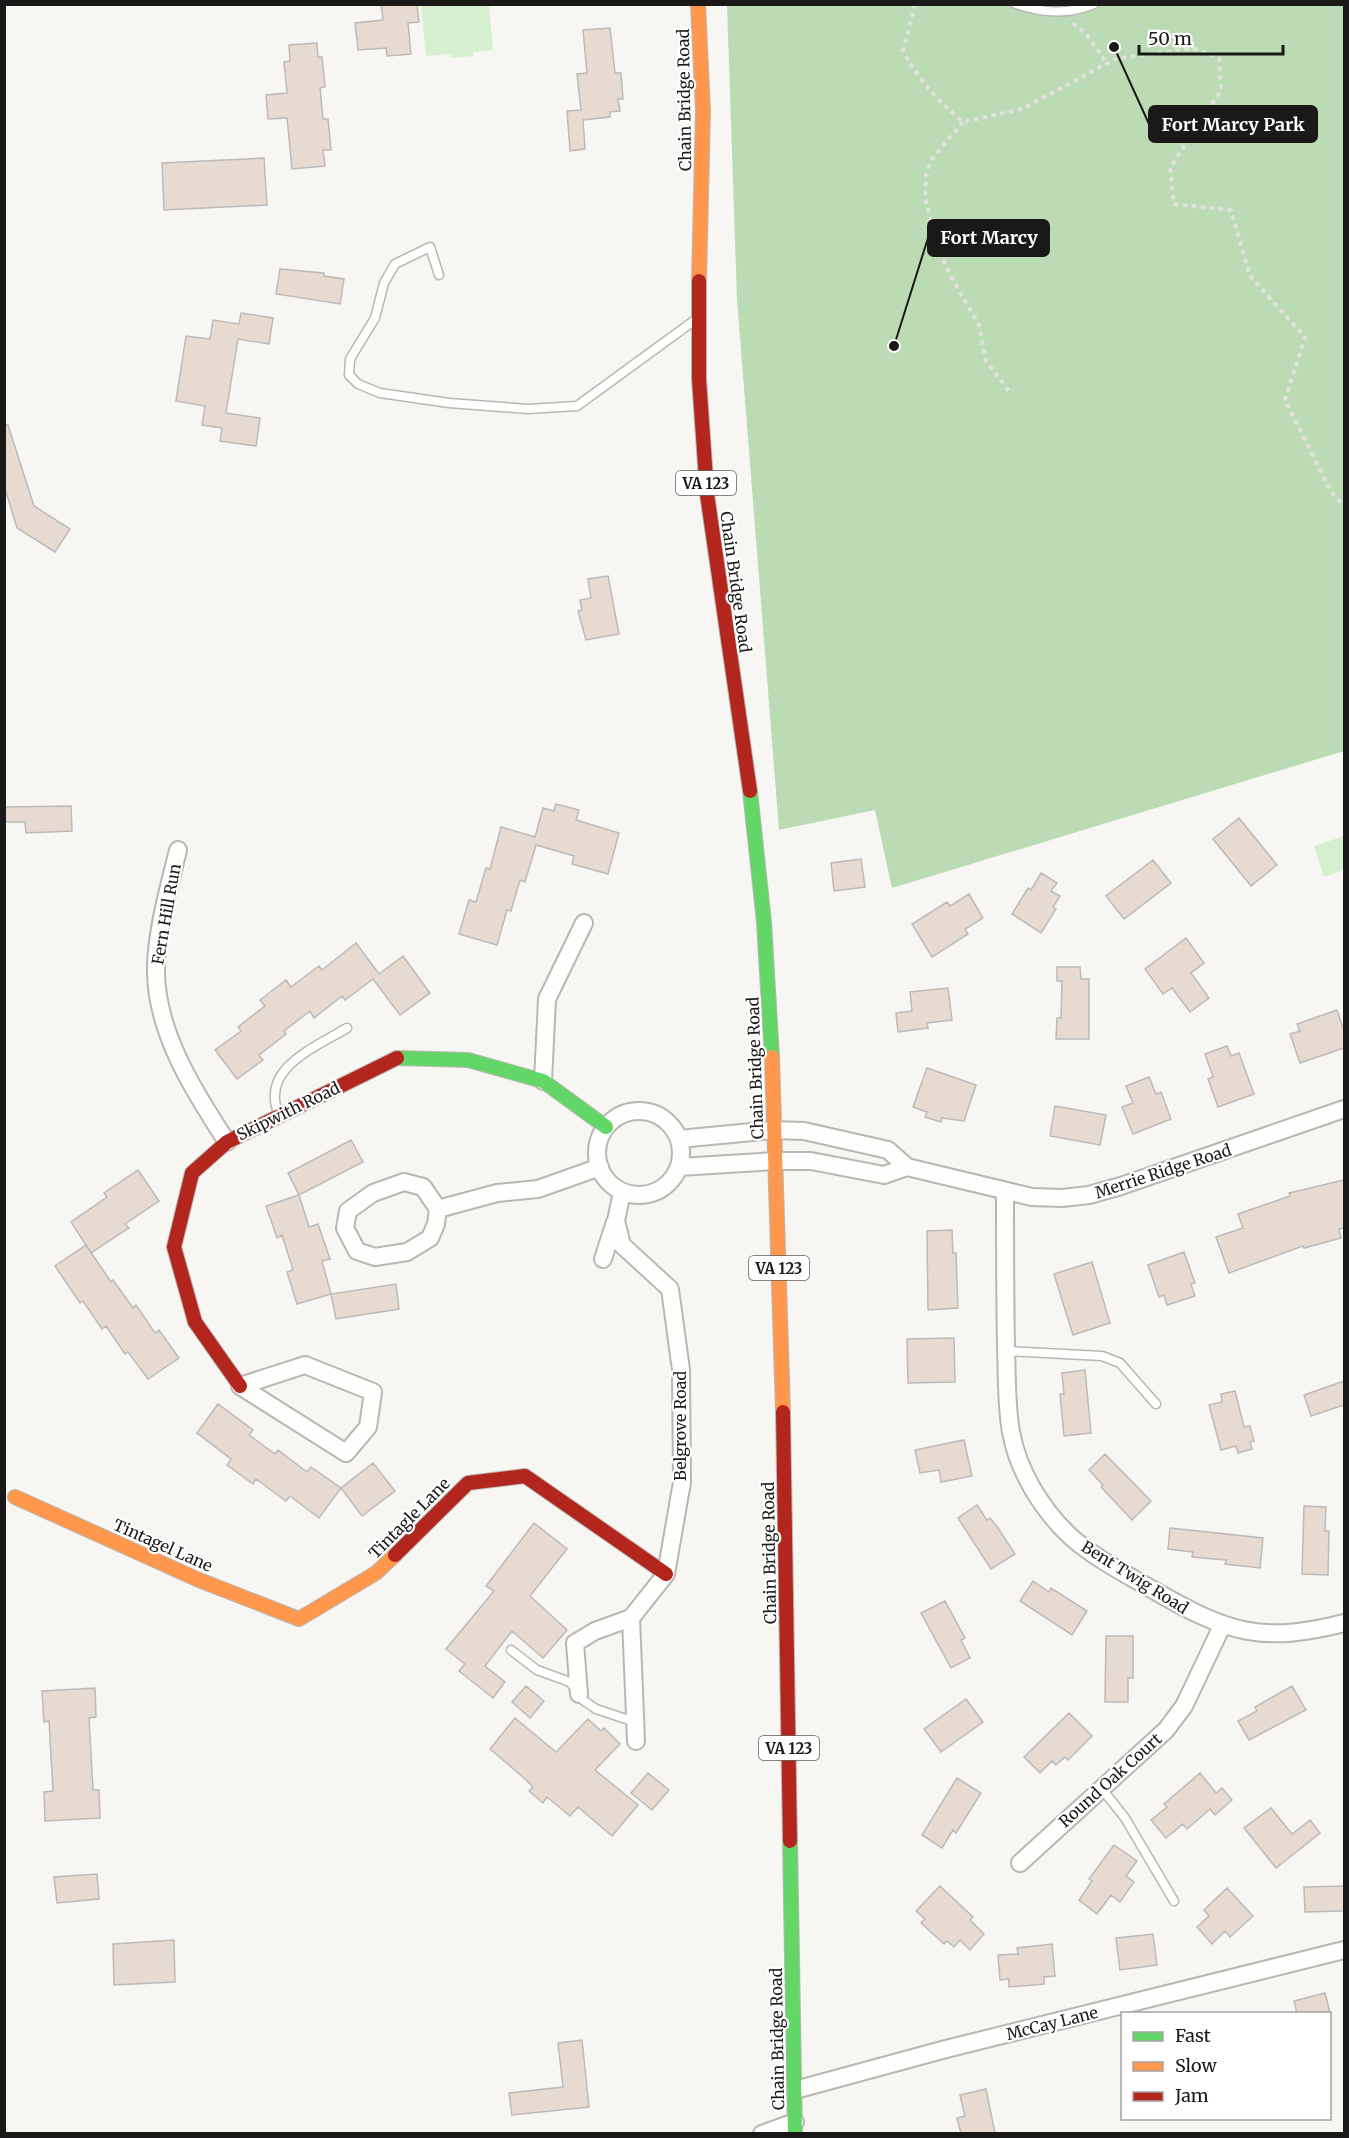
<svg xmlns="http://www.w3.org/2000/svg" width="1349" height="2138" font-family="Merriweather,serif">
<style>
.green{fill:#d5efcf}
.forest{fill:#bbdbb5}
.building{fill:#e7dad1;stroke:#bcbab8;stroke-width:1.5}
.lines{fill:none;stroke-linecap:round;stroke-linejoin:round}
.lane-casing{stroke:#b9b7b4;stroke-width:11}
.street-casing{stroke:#b9b7b4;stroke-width:20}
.fast-casing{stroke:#b9b7b4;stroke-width:16}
.slow-casing{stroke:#b9b7b4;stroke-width:16}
.jam-casing{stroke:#b9b7b4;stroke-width:16}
.path{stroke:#e2e1df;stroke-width:4;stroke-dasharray:4.5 4.5;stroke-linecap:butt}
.lane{stroke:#fefefd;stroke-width:8}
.street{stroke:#fefefd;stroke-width:16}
.fast{stroke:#63d668;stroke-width:14}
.slow{stroke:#ff974d;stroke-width:14}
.jam{stroke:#b3261e;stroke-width:14}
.labels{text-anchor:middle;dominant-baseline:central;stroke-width:4.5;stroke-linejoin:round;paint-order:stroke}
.shield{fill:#fff;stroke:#5f5e5d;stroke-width:1.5}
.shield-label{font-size:15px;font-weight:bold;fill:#1b1917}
.street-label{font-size:16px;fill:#1b1917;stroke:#fff}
.leader{fill:none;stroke:#1b1917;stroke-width:2}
.callout-dot{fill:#1b1917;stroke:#fff;stroke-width:2}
.callout{fill:#1b1917;stroke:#1b1917;stroke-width:2}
.callout-label{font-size:18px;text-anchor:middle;font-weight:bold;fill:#fff}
</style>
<rect width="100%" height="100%" fill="#f8f6f3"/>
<path class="green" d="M421 5H489L493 50 473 52V56L452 58 451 54 426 56Z
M1344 836V870L1324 877 1314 846Z"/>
<path class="forest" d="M727 5H1344V751L892 888 875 810 779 830 737 299Z"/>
<path class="building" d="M381 4H417L419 22 408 23 411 54 387 56 386 48 358 50 355 23 383 20Z
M610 28 615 73H621L623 99H618L620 111 610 112V117L583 120 585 149 570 151 567 111 581 110 577 74 587 73 583 30Z
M317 43 318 57H322L325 87 320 88 323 119H328L331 150H323L325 166 292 169 287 118 268 119 266 95 287 93 284 62 290 61 289 45Z
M264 158 267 205 164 210 162 163Z
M280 269 324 273V276L344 279 340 304 276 294Z
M241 313 273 318 269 344 238 339 226 413 260 418 256 446 220 441 222 428 202 425 205 406 176 401 186 336 210 339 213 320 239 324Z
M4 425H8L34 506 70 529 55 552 17 528 4 485Z
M608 576 619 634 586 640 578 611 582 610 580 600 591 598 588 579Z
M556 804 579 810 576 820 619 833 608 874 572 864 574 856 536 845 525 882 520 880 511 911 507 910 497 945 459 934 469 900 476 902 486 868 490 869 501 827 535 837 543 808 554 811Z
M71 806 72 831 26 833 25 822H4V807Z
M1239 818 1277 865 1251 886 1213 839Z
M861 859 865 887 834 891 831 863Z
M1153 860 1171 883 1124 919 1106 896Z
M1041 873 1057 883 1051 891 1060 896 1053 907 1056 909 1041 933 1012 914 1028 888 1031 890Z
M969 894 983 918 965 929 968 934 932 957 912 924 947 902 950 906Z
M1186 938 1204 963 1191 973 1209 998 1190 1012 1172 988 1163 994 1145 969Z
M356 943 379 974 403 956 430 993 400 1015 373 979 345 1000 342 996 314 1018 310 1011 284 1031 286 1034 259 1055 263 1060 237 1079 215 1050 241 1031 238 1027 265 1006 260 1000 286 980 291 987 319 966 322 970Z
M1057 967H1080L1081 979H1089V1039H1056L1057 1018H1061L1062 981H1057Z
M948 988 952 1020 927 1023 928 1028 898 1032 896 1013 912 1011 910 992Z
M1337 1010 1344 1031V1048L1300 1063 1290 1034 1300 1031 1297 1024Z
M1227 1046 1231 1056 1239 1053 1254 1094 1218 1107 1208 1079 1213 1077 1205 1054Z
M927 1068 976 1085 964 1121 942 1118 941 1122 925 1117 927 1112 913 1107Z
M1149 1077 1156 1094 1161 1092 1171 1119 1133 1134 1122 1107 1133 1103 1126 1086Z
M1055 1106 1106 1115 1100 1145 1050 1136Z
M351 1140 363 1162 299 1195 288 1173Z
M138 1170 159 1201 125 1224 129 1228 91 1253 71 1222 107 1197 104 1193Z
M1344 1180V1228L1339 1229 1341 1238 1304 1248 1303 1246 1229 1273 1216 1237 1243 1228 1238 1214 1290 1196 1289 1193Z
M299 1195 309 1227 318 1224 330 1259 322 1261 331 1294 297 1304 287 1272 293 1270 282 1235 277 1238 266 1206Z
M952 1230 953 1253H956L958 1308 928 1310 927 1231Z
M86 1245 111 1282 113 1280 133 1308 136 1305 155 1333 159 1330 179 1358 148 1379 128 1352 125 1354 106 1326 102 1329 83 1301 80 1303 55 1266Z
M1184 1252 1195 1283 1191 1284 1195 1296 1167 1305 1164 1295 1159 1297 1148 1265Z
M1092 1262 1110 1323 1073 1335 1054 1274Z
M396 1284 399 1309 336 1319 331 1294Z
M954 1338 955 1382 908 1383 907 1339Z
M1085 1370 1091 1433 1064 1436 1060 1394H1064L1062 1373Z
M1344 1381V1405L1311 1416 1304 1395Z
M1235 1391 1244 1427 1250 1426 1254 1441 1250 1442 1252 1449 1238 1453 1236 1446 1221 1450 1209 1405 1222 1402 1221 1394Z
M218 1404 253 1430 249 1435 275 1454 278 1450 307 1472 311 1467 341 1488 319 1518 290 1496 286 1501 256 1479 253 1484 227 1465 231 1459 197 1433Z
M964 1440 972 1476 941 1482 939 1470 920 1473 915 1450Z
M1105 1454 1151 1501 1132 1520 1101 1487 1103 1485 1089 1470Z
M373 1463 395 1491 362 1516 341 1488Z
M977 1505 987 1520 990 1518 998 1528 1015 1554 991 1569 958 1518Z
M1304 1506 1326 1507 1325 1531H1329L1328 1575 1302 1574Z
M534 1523 567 1549 530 1596 567 1630 543 1658 512 1631 485 1666 505 1682 493 1698 459 1671 465 1664 446 1649 494 1591 486 1586Z
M1170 1528 1263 1538 1260 1568 1225 1564 1226 1560 1192 1557 1193 1552 1168 1549Z
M1033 1581 1049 1592 1051 1588 1087 1611 1072 1635 1020 1601Z
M945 1601 965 1638 961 1640 970 1658 951 1668 921 1613Z
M1106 1636H1133V1678H1128V1702H1105Z
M526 1686 544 1701 530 1718 512 1702Z
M1292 1686 1306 1710 1249 1740 1238 1721 1257 1711 1255 1707Z
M95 1688 96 1717 89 1718 93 1790H99L100 1818 45 1821 44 1792 53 1791 49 1721 44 1722 42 1691Z
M966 1699 983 1722 941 1752 924 1729Z
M1069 1713 1092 1736 1068 1760 1065 1757 1056 1765 1052 1761 1040 1773 1024 1757Z
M515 1718 556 1752 588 1719 601 1731 604 1728 620 1744 595 1770 638 1805 612 1836 578 1807 570 1816 547 1797 543 1803 529 1791 533 1787 524 1778 490 1749Z
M648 1773 669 1790 652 1810 631 1793Z
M1200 1773 1216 1793 1222 1788 1232 1800 1215 1815 1210 1809 1187 1829 1183 1824 1166 1838 1151 1820 1167 1807 1164 1804Z
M957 1778 981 1793 956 1833 953 1830 942 1848 922 1835Z
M1271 1808 1292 1834 1310 1820 1320 1833 1276 1868 1244 1828Z
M1114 1845 1137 1861 1126 1876 1134 1882 1120 1902 1111 1895 1097 1914 1079 1900 1092 1881 1089 1879Z
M97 1874 99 1899 57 1903 54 1877Z
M940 1886 973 1917 970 1920 984 1934 970 1950 960 1940 954 1947 947 1941 944 1944 921 1923 925 1919 916 1911Z
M1344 1886V1911L1305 1912 1304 1887Z
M1227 1888 1253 1916 1230 1937 1225 1931 1212 1944 1197 1927 1209 1916 1204 1910Z
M1153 1934 1157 1965 1120 1970 1116 1938Z
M174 1940 175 1982 114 1985 113 1944Z
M1052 1944 1055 1976 1044 1977V1984L1009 1987V1979L1000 1980 998 1955 1018 1954 1017 1948Z
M1325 1993 1330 2013H1297L1294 2001Z
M582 2040 589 2107 512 2115 509 2093 563 2087 558 2043Z
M986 2089 995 2133H961L957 2118 965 2116 960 2095Z"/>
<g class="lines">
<defs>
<path id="lane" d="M1016 4C1042 13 1068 15 1094 4
M439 275 430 247 395 264 384 283 375 318 350 359 349 375 358 384 380 393 449 403 528 409 577 406 695 320
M279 1115C259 1069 314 1048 347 1028
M1006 1351 1102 1356 1120 1363 1156 1404
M511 1650 537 1670 570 1682 583 1700 596 1709 635 1722
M1102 1789 1125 1818 1174 1901"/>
<path id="street" d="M178 850C169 887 155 936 156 973 157 1034 195 1093 227 1142
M543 1081 547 999 584 923
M597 1153a42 42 0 1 1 84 0a42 42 0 1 1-84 0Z
M679 1139 773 1130 804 1131 888 1150 907 1167 1032 1197 1062 1198 1089 1195 1121 1186 1344 1109
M680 1167 775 1161H811L884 1175 907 1167
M1005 1191C1005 1242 1005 1294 1006 1345 1007 1373 1006 1404 1011 1432 1018 1471 1042 1510 1071 1537 1096 1559 1126 1574 1155 1591 1228 1633 1262 1644 1344 1623
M622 1192 616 1221 622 1245 670 1289 681 1370 682 1482 666 1574 631 1618 636 1741
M438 1209 436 1224 430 1238 407 1252 375 1257 357 1251 345 1228 348 1211 373 1193 404 1182 423 1187 438 1209 497 1193 538 1189 600 1167
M603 1259 615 1222
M305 1365 373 1392 368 1427 346 1453 240 1386Z
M579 1694 575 1643 595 1631 631 1618
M1020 1863 1166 1730 1184 1706 1222 1626
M795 2090 946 2049 1344 1950
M762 2134 795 2122"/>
<path id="fast" d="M750 791 764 922 772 1057
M397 1058 468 1060 543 1081 606 1127
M790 1841 795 2134"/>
<path id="slow" d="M698 4 703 111 699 281
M772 1057 783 1412
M15 1497 199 1580 299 1619 376 1573 395 1555"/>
<path id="jam" d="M699 281V379L707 494 750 791
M240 1386 195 1322 174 1247 192 1173 227 1142 397 1058
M783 1412 790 1841
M395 1555 468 1483 525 1476 666 1574"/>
</defs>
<use href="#lane" class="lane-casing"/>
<use href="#street" class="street-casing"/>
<use href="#fast" class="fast-casing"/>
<use href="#slow" class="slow-casing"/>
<use href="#jam" class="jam-casing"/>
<path class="path" d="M915 4 903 51C919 80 938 101 963 122L1022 109 1115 59 1193 48 1219 58 1221 90 1170 168 1174 204 1231 210 1250 276 1305 337 1285 400 1331 492 1344 506
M1073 23 1087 35 1106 62
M963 122 932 159 926 175 925 198 938 246 949 273 979 325 986 361 1009 391"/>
<use href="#lane" class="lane"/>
<use href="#street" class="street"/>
<use href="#fast" class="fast"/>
<use href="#slow" class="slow"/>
<use href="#jam" class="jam"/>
</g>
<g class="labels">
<g class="shield">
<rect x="676" y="471" width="60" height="24" rx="4.5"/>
<rect x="749" y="1256" width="60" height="24" rx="4.5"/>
<rect x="759" y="1736" width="60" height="24" rx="4.5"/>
</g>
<g class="shield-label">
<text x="706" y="483">VA 123</text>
<text x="779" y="1268">VA 123</text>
<text x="789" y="1748">VA 123</text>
</g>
<g class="street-label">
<text transform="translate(684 100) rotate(-91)">Chain Bridge Road</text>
<text transform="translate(736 582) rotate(82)">Chain Bridge Road</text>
<text transform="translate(166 914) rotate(-80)">Fern Hill Run</text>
<text transform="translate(755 1068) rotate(-92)">Chain Bridge Road</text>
<text transform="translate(288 1111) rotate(-26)">Skipwith Road</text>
<text transform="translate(1163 1171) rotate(-18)">Merrie Ridge Road</text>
<text transform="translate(680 1426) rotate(-90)">Belgrove Road</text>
<text transform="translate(409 1518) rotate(-45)">Tintagle Lane</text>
<text transform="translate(163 1545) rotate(24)">Tintagel Lane</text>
<text transform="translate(769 1553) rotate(-91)">Chain Bridge Road</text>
<text transform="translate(1135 1577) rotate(32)">Bent Twig Road</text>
<text transform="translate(1110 1780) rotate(-42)">Round Oak Court</text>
<text transform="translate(1052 2023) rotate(-14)">McCay Lane</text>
<text transform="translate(777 2039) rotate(-91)">Chain Bridge Road</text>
</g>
</g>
<path class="leader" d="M1114 47L1149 124M894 346L928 238"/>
<g class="callout-dot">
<circle cx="1114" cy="47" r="6"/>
<circle cx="894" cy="346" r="6"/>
</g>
<g class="callout">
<rect x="1149" y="106" width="168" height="36" rx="6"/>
<rect x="928" y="220" width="121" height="36" rx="6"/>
</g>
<g class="callout-label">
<text x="1233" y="131">Fort Marcy Park</text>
<text x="989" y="244">Fort Marcy</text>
</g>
<rect width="1349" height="2138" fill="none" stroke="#1b1917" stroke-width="12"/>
<rect x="1121" y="2012" width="210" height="108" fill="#ffffff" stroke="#a4a3a2" stroke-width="1.5"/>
<rect x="1133" y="2032" width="30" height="9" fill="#63d668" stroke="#a4a3a2" stroke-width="1.5"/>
<text x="1175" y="2042" font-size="18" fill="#1b1917">Fast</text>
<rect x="1133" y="2062" width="30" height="9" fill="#ff974d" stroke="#a4a3a2" stroke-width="1.5"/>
<text x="1175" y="2072" font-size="18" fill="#1b1917">Slow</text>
<rect x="1133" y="2092" width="30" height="9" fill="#b3261e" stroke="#a4a3a2" stroke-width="1.5"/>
<text x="1175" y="2102" font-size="18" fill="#1b1917">Jam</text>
<path d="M1139 45v9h144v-9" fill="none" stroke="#1b1917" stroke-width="3"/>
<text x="1148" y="45" font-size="18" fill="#1b1917" stroke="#ffffff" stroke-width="4.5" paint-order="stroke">50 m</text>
</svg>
